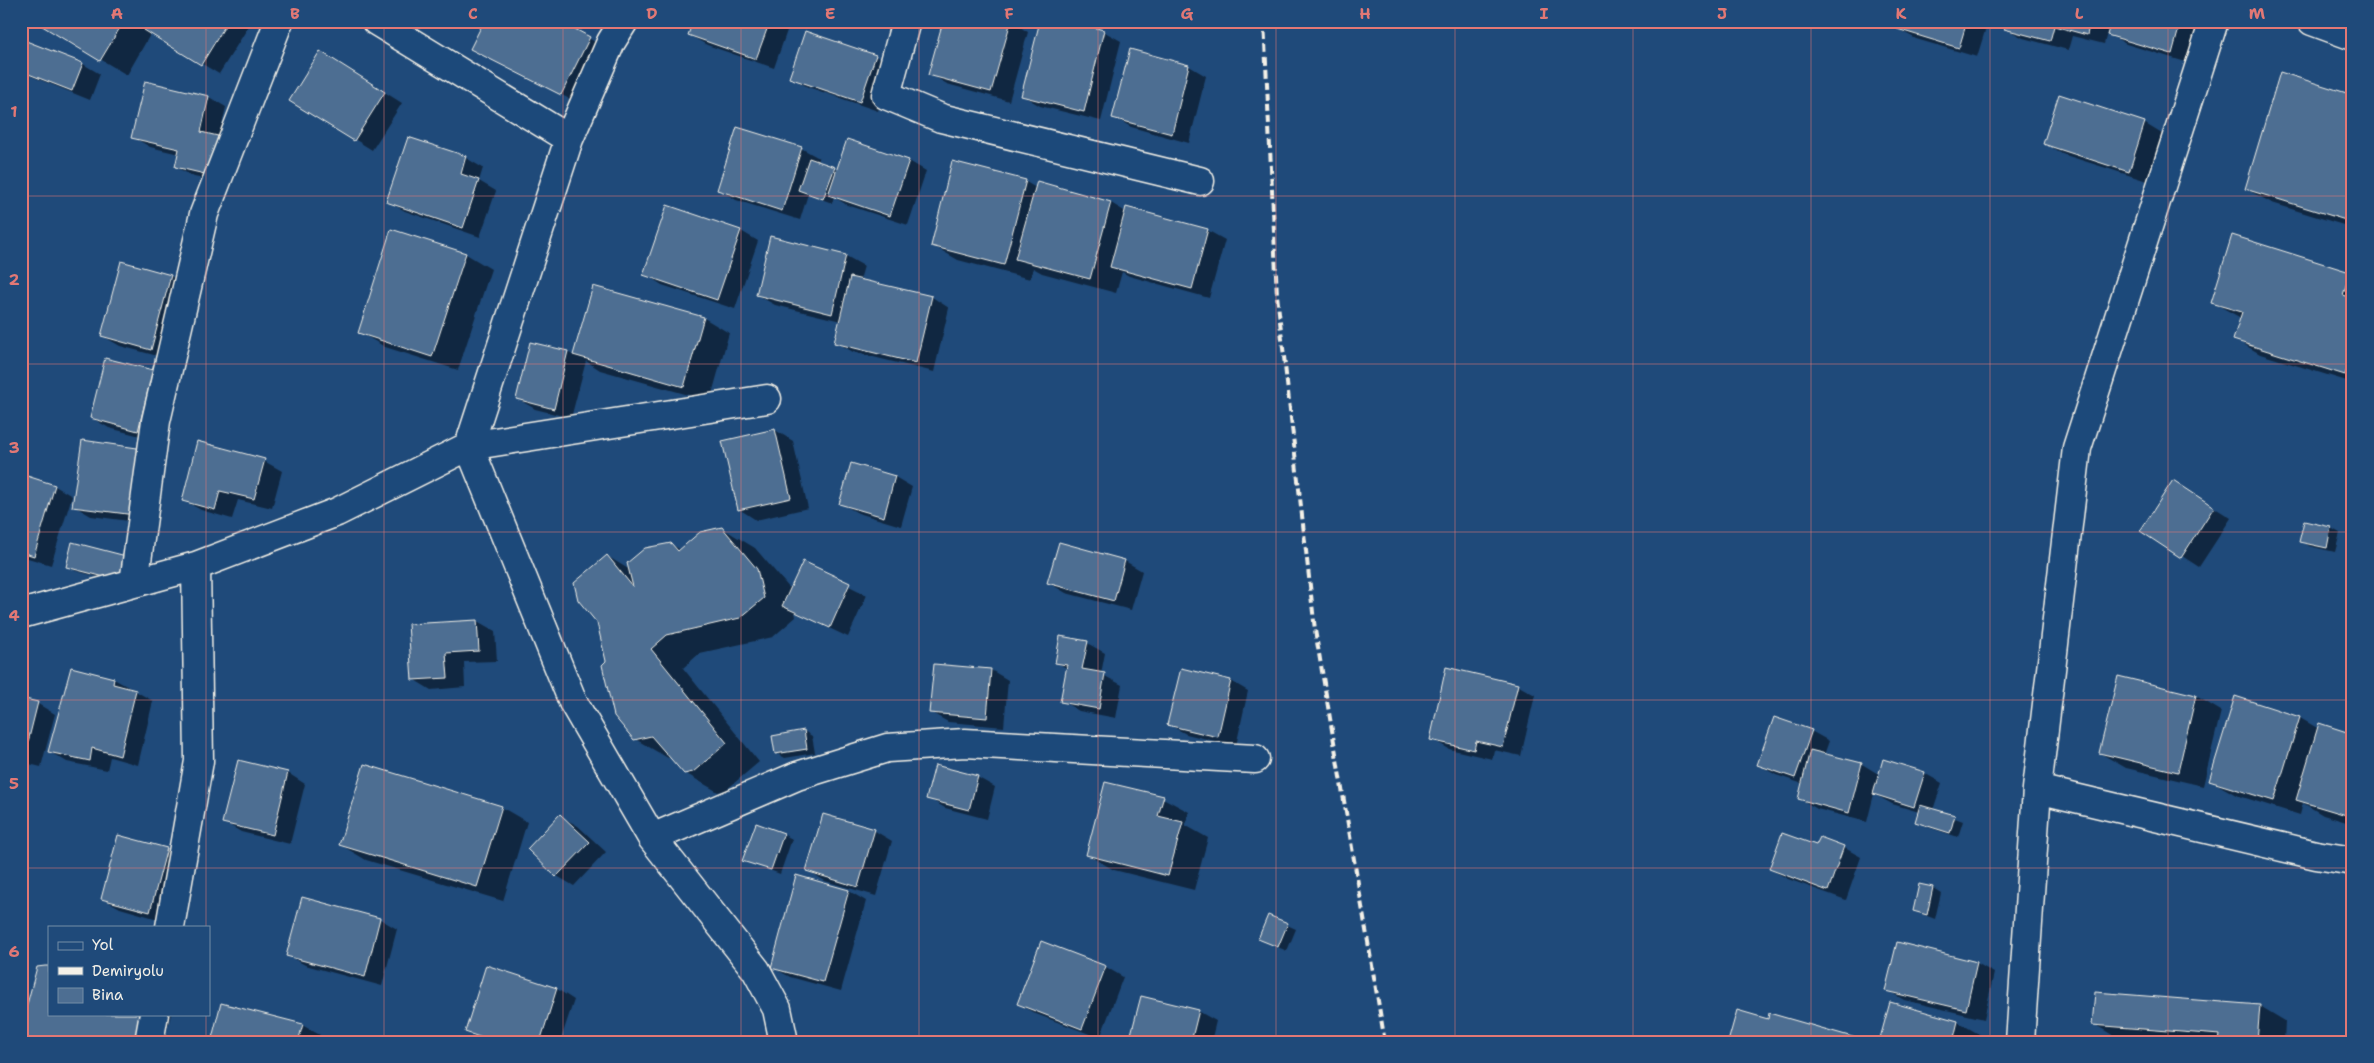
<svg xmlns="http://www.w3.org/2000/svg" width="2374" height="1063" font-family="'Shantell Sans',sans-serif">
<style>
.shadow{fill:#0007}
.building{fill:#4d6e92;stroke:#f4f1e8}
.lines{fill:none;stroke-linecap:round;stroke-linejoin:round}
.minor-casing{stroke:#f4f1e8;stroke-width:31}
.minor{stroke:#1f4a7a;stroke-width:28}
.rail{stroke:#f4f1e8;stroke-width:4;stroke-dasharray:8 4;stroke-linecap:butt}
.grid{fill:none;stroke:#e27875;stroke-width:1;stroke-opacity:0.55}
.neatline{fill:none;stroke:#e27875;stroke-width:2}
.grid-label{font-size:16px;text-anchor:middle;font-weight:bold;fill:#e27875}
</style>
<rect width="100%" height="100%" fill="#1f4a7a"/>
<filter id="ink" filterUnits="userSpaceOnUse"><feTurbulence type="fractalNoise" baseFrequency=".02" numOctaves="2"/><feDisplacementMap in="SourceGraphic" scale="10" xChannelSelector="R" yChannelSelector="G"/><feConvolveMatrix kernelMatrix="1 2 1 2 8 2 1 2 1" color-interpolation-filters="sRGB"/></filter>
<g filter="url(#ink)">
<path class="shadow" d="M36 21H252L219 74 151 33 127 75Z
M558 21 615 53 587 108 471 48Z
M694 21H789L790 22 774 68 707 45 689 35Z
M1010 21 1028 32 1009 101 947 84 930 74Z
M1901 21H1988L1977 57 1916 39 1898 29Z
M2007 21H2202L2189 63 2126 44 2107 33 2104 44 2072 36 2068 50 2023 38 2005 28Z
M1103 31 1121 41 1101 121 1040 106 1022 95Z
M21 40 83 64 100 74 90 100 21 72Z
M875 56 893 66 878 111 808 87 790 77Z
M338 63 402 103 372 150 291 100Z
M1189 66 1206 76 1189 143 1131 127 1114 117Z
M2353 96V228L2272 203 2246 189Z
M209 97 226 107 219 138 227 184 194 177 176 167 179 154 150 147 133 137Z
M2144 123 2162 134 2147 181 2062 154 2045 143Z
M409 138 466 158 483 168 479 181 496 191 480 237 405 211 387 201Z
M801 148 819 158 818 163 838 170 909 161 926 171 908 225 847 205 834 197 832 203 808 194 800 220 736 200 719 189Z
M953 163 1026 182 1036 188 1038 183 1111 203 1126 212 1207 230 1225 240 1209 298 1129 276 1122 272 1116 293 1042 273 1033 268 1030 279 958 260 932 245Z
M668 207 741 231 758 241 735 309 662 285 645 274Z
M2233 236 2353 275V383L2260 354 2235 339 2241 318 2212 302Z
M771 237 846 256 864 266 860 280 932 297 949 308 934 372 853 352 836 342 841 321 775 305 757 295Z
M466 254 491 269 458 370 385 347 359 332Z
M122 263 171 276 189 286 169 359 120 346 103 336Z
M594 287 704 318 729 333 710 401 600 370 586 361 571 418 535 409 518 399 531 343 568 352 574 356Z
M106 360 153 371 170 381 156 440 109 428 92 418Z
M775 430 793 441 808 508 756 520 739 509Z
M83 441 152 524 91 516 74 506Z
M264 461 282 471 272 508 238 500 232 519 201 510 183 500Z
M851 464 895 477 912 487 901 526 858 513 840 503Z
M21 476 55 486 72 496 51 565 21 556Z
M2174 482 2231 518 2199 567 2182 556Z
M2305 522 2331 528 2340 533 2335 552 2309 546 2301 541Z
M722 528 755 548 791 590 803 563 867 595 848 637 795 612 796 617 773 637 700 653 683 668 759 762 726 790 718 792 685 773 671 757 668 758 635 739 608 662 607 556 630 570 671 544 681 550Z
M1125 561 1142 571 1131 610 1066 593 1049 583Z
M134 562 129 585 76 571 67 566Z
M477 621 495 631 497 661 464 662 465 687 431 690 413 679Z
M1087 643 1105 653 1101 674 1122 685 1116 718 1079 711 1062 701 1068 669 1056 662Z
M1182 669 1231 681 1248 691 1236 746 1186 734 1168 724Z
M991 670 1008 680 1004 727 948 722 930 712Z
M114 679 153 701 138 765 110 757 107 770 67 762 50 752Z
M1517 685 1535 695 1521 756 1494 750 1492 759 1449 749 1432 739Z
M2196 696 2221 711 2203 786 2126 768 2100 753Z
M21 699 38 704 55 714 41 767 21 762Z
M2300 718 2319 729 2353 735V824L2323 815 2303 803 2300 815 2236 795 2210 780Z
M804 731 812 736 815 753 785 758 776 753Z
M1811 731 1829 741 1824 755 1862 764 1880 775 1924 773 1942 783 1933 810 1963 821 1958 837 1925 826 1916 821 1919 812 1892 804 1874 794 1867 822 1817 809 1799 798 1803 784 1776 775 1759 765Z
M239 761 288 773 305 784 290 844 241 832 224 822Z
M977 777 995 787 987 819 945 808 928 798Z
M1163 798 1189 812 1185 825 1208 838 1194 890 1114 870 1088 855Z
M501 807 527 822 503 901 366 860 341 845Z
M824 815 875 831 892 841 876 896 825 881 807 870Z
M560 816 578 826 606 852 574 886 557 876 528 849Z
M783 834 792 839 780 874 744 860Z
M1817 847H1843L1861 857 1846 900 1788 879 1770 869Z
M166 849 184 859 168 922 120 908 102 898Z
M797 877 849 891 866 901 841 991 790 977 772 967Z
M1933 888 1941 893 1935 919 1914 911Z
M1269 917 1296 929 1287 951 1268 943Z
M380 919 397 929 382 986 305 965 287 955Z
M1042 943 1106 967 1123 977 1100 1038 1036 1014 1018 1004Z
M1977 963 1994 973 1984 1019 1904 1000 1887 990Z
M487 967 557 989 574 1000 560 1042H484L466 1032Z
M1891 1003 1958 1022 1984 1037 1982 1042H1880Z
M2260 1006 2285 1021 2284 1042H2153L2119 1039 2094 1024Z
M1198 1011 1216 1021 1211 1042H1131Z
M21 1012 49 1014H171L164 1042H30L29 1039 21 1034Z
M302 1025 320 1035 318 1042H212Z"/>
<path class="building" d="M34 21H124L100 61Z
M150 21H228L201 65 144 30Z
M484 21H560L590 37 561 95 470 49Z
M693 21H770L756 59 688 35Z
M943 21H1011L991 92 928 75Z
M1040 21H1069L1104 30 1084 112 1021 96Z
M1899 21H1967L1959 48 1897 29Z
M2006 21H2090L2087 35 2054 26 2050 41 2004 29Z
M2111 21H2181L2172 54 2107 35Z
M805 31 876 55 860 102 789 78Z
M21 39 83 63 72 91 21 71Z
M1130 49 1189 65 1172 134 1112 118Z
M320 51 385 92 354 141 289 101Z
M2280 72 2353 95 2352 222 2245 189Z
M145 81 209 96 201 132 218 136 209 175 175 167 179 149 131 138Z
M2059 94 2145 122 2129 172 2043 144Z
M737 127 802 147 782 211 717 190Z
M408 137 466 156 461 174 479 180 463 228 386 202Z
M847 139 909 160 890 216 828 195Z
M809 158 835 167 823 199 798 190Z
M952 161 1026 180 1004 265 931 246Z
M1037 181 1111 202 1090 279 1015 259Z
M667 205 741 230 717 300 643 275Z
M1126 207 1208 229 1192 289 1110 267Z
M391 229 466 253 432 357 358 333Z
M2232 235 2350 272 2343 295 2353 298V350L2345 375 2233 340 2242 312 2211 303Z
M770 236 846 255 832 314 756 295Z
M121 261 171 275 151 350 101 336Z
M850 277 932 296 916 363 834 343Z
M593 286 704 317 684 387 573 355Z
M530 342 568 351 554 409 516 399Z
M105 358 153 370 138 431 90 418Z
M775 429 791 498 738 510 722 441Z
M82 440 144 449 135 515 72 507Z
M197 441 265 459 254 499 220 491 215 510 182 501Z
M851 463 895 476 884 517 839 504Z
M21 474 55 485 34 556 21 552Z
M2173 480 2214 507 2181 558 2140 531Z
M2304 521 2331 527 2327 548 2299 542Z
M722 527 757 569 764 598 740 618 667 635 651 649 727 743 693 772 684 774 651 736 634 740 614 716 602 665 606 661 597 623 578 600 574 583 607 555 633 587 627 563 645 548 671 543 678 551 700 532Z
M72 542 126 556 120 581 66 567Z
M1059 542 1125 560 1114 601 1047 583Z
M803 561 850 583 830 628 782 606Z
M477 620 479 651 446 653 448 678 412 680 408 624Z
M1060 636 1088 641 1082 669 1105 673 1099 709 1060 702 1067 665 1055 663Z
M934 664 991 669 987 718 929 713Z
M71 667 114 678 113 684 136 690 120 756 92 748 90 761 48 752Z
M1446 667 1518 684 1503 747 1476 741 1474 750 1430 740Z
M1181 668 1231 680 1218 737 1167 725Z
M2118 676 2196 695 2178 772 2099 753Z
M2235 696 2300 717 2274 801 2209 781Z
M21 698 38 702 24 758 21 757Z
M1774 717 1812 730 1795 778 1757 765Z
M2319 723 2353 734V817L2296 800Z
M804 730 807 749 775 754 772 736Z
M1810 750 1862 763 1849 813 1798 799Z
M1883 759 1925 772 1914 807 1873 794Z
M238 760 288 772 273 835 222 823Z
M364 764 502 806 477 887 339 845Z
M935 765 978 776 969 810 926 799Z
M1105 782 1164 796 1158 816 1183 822 1168 876 1086 855Z
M1920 805 1955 815 1950 833 1915 822Z
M560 814 590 842 556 877 527 849Z
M823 814 875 829 858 887 806 871Z
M756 823 784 833 771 870 742 861Z
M1782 833 1816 845 1820 837 1844 846 1828 891 1769 869Z
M118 835 167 848 150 912 101 899Z
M796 875 849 890 823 982 771 968Z
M1919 884 1933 887 1927 915 1913 911Z
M302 897 380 918 365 977 286 956Z
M1268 915 1288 923 1278 947 1258 939Z
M1041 941 1106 966 1082 1029 1017 1004Z
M1897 942 1977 962 1966 1010 1885 991Z
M486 965 557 988 540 1042H494L465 1032Z
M45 966H49V1014H142L135 1042H29L27 1035 21 1033V1011L25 1012 37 967Z
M2095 992 2260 1005 2257 1042H2219L2220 1035 2092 1025Z
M1141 996 1199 1010 1191 1042H1129Z
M1890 1002 1958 1021 1953 1042H1879Z
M221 1003 303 1024 298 1042H211Z
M1737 1010 1768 1019 1769 1013 1870 1042H1728Z
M2347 1037H2353V1042H2347Z"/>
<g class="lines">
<defs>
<path id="minor" d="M376 21 569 139
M624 21 611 42 569 139 469 446 573 702 652 838 756 970 777 1009 784 1042
M906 21 886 95 941 118 1200 181
M2312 21 2353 36
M134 583 156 421 204 214 279 21
M21 614 196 566 337 512 469 446 767 399
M2037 789 2316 855 2353 861
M652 838 797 776 887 748 965 743 1255 759
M170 927 199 761 196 566
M149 1042 154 1014
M2020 1042 2037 789 2077 448 2214 21"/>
</defs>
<use href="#minor" class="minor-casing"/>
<use href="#minor" class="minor"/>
<path class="rail" d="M1264 21 1277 295 1315 630 1385 1042"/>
</g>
</g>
<path class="grid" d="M206 21V927M384 21V1042M563 21V1042M741 21V1042M919 21V1042M1098 21V1042M1276 21V1042M1455 21V1042M1633 21V1042M1811 21V1042M1990 21V1042M2168 21V1042M21 196H2353M21 364H2353M21 532H2353M21 700H2353M21 868H2353M206 1014V1042"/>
<rect width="2374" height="1063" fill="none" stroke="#1f4a7a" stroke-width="55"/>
<rect x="48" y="926" width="162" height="90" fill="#1f4a7a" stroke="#748da6"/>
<rect x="58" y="942" width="25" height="8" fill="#1f4a7a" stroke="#748da6"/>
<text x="92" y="950" font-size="15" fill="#f4f1e8">Yol</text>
<rect x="58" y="967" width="25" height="8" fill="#f4f1e8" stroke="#748da6"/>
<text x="92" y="976" font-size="15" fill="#f4f1e8">Demiryolu</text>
<rect x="58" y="988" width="25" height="15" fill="#4d6e92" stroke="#748da6"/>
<text x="92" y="1000" font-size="15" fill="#f4f1e8">Bina</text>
<rect x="28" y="28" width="2318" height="1008" class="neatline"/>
<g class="grid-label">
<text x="117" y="19">A</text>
<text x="295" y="19">B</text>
<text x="473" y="19">C</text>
<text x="652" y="19">D</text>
<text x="830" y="19">E</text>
<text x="1009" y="19">F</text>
<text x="1187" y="19">G</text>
<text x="1365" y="19">H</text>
<text x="1544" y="19">I</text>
<text x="1722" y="19">J</text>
<text x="1901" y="19">K</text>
<text x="2079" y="19">L</text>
<text x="2257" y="19">M</text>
<text x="14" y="117">1</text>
<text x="14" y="285">2</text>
<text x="14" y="453">3</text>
<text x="14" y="621">4</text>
<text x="14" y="789">5</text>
<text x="14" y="957">6</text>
</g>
</svg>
